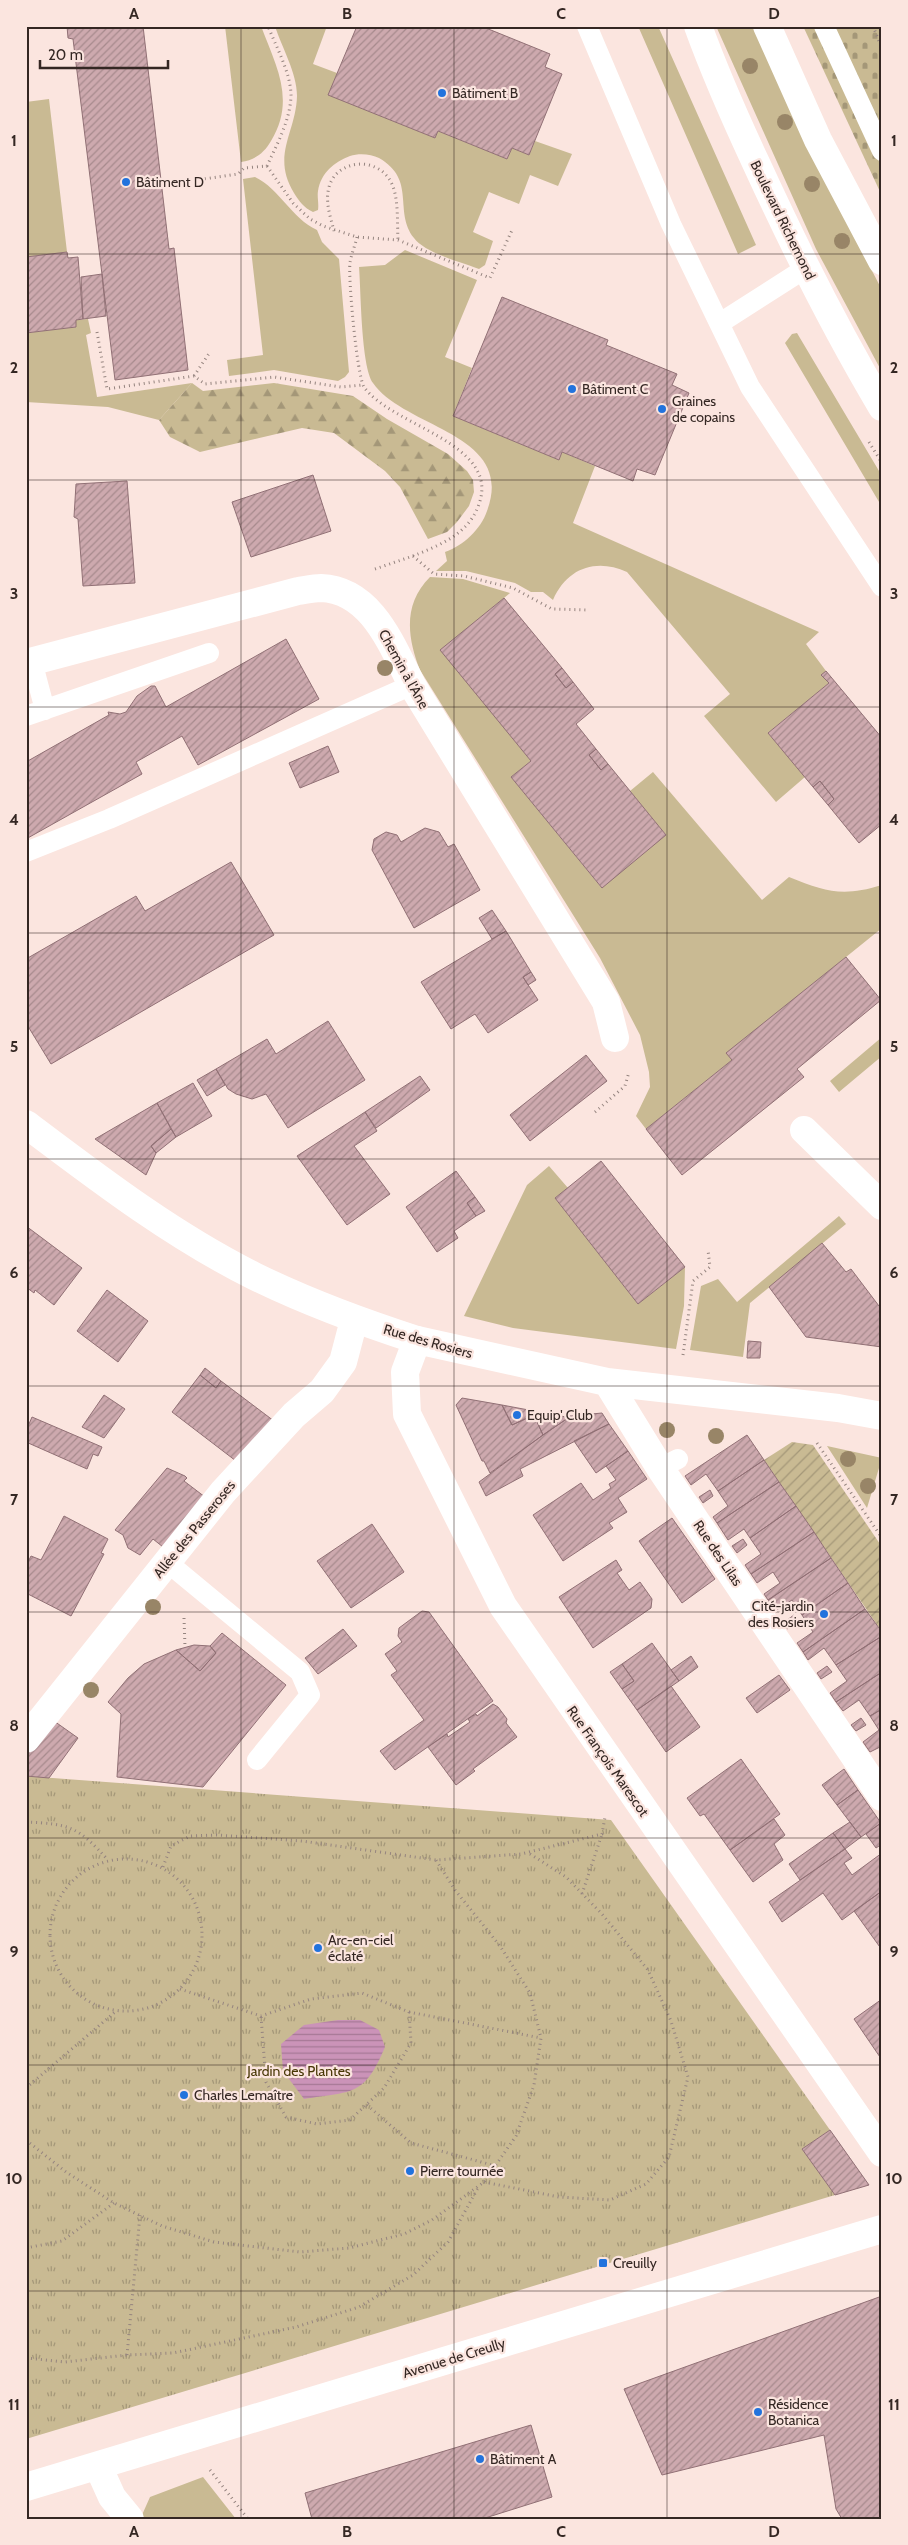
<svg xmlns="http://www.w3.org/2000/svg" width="908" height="2545" font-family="Cabin,sans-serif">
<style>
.grass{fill:#c9ba93}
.forest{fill:url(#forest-firs)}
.cemetery{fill:url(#cemetery-stones)}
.park{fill:url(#park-tufts)}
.garden{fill:url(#garden-furrows)}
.water{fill:url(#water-rules)}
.building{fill:url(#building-hatch);stroke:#917075}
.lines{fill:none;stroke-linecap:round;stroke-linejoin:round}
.path{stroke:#95847f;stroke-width:3;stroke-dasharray:1 4;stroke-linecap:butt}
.lane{stroke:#fff;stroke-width:20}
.street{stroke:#fff;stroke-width:28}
.secondary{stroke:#fff;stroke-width:28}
.tree{fill:#988567}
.grid{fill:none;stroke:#342723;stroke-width:1;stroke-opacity:0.55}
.poi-dot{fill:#2273dd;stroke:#fbe5df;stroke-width:2}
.labels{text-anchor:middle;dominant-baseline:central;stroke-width:4.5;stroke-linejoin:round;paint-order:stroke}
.poi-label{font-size:14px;fill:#342723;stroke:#fbe5df;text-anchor:start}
.street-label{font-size:14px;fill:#342723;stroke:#fbe5df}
.park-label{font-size:14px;fill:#473705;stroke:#fbe5df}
.neatline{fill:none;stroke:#342723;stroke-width:2}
.grid-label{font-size:16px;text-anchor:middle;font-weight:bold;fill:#342723}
</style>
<defs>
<pattern id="forest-firs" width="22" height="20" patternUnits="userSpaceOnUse" patternTransform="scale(1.25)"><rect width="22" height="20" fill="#c9ba93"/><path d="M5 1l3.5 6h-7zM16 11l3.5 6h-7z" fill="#a49778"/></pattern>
<pattern id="cemetery-stones" width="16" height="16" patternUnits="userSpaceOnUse" patternTransform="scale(1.25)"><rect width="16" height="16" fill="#c9ba93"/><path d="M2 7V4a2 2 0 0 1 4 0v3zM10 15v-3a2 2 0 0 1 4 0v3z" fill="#a49778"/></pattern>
<pattern id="park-tufts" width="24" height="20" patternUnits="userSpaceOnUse" patternTransform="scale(1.25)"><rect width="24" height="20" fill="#c9ba93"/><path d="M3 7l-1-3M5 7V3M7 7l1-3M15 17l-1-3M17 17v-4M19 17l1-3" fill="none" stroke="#a49778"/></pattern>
<pattern id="garden-furrows" width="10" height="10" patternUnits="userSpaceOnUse" patternTransform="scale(1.25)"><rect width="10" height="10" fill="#c9ba93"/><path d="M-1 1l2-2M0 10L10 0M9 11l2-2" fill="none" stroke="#a49778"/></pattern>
<pattern id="water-rules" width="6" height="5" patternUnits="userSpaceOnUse" patternTransform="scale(1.25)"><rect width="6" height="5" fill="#cb93b8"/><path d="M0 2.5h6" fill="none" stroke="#a67895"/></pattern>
<pattern id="building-hatch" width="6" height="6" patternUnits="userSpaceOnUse" patternTransform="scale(1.25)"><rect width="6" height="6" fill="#cda9ae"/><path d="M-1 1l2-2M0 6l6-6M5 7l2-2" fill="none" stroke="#a78a8d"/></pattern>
</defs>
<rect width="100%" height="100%" fill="#fbe5df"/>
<path class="grass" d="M225 26H261C276 66 296 100 271 141 264 153 255 160 241 162Z
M275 26H327L313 64 337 73 329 95 435 138 438 131 507 159 512 148 529 155 535 141 572 154 558 186 530 175 519 204 489 192 473 232 493 241 485 265 479 269C461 262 425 253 414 238 393 211 417 180 379 158 371 154 359 153 350 156 334 162 321 173 318 191 317 197 319 203 318 210L313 212C304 208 299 201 294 193 271 155 296 133 297 96 297 73 282 48 275 26Z
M638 26H658L756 245 738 254Z
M716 26H754L806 144 882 290V372L816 249Z
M49 99 67 252 26 257V102Z
M255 177C280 189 291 218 317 230L322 242 339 259 349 372 345 377 338 381 274 370 229 376 227 360 263 355 243 179Z
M405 250 477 280 445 357 472 368 453 416 559 460 562 452 595 466 573 523 819 632 806 644 826 671 822 675 829 683 768 733 805 777 776 802 704 716 730 694 627 572C596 558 567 568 553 600L543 592H531L515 583 466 571H436L447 561 445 552C463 546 481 529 487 511 516 433 405 429 373 383 361 366 361 291 359 267L385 265Z
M88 319 91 333 86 335 97 397 192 383 159 420 108 407 26 402V333L76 327V320Z
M797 333 882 476V507L785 343 792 334Z
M430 577 463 579 510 593 441 650 531 761 511 777 601 887 666 835 630 791 653 772 762 900 789 877C826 892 843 897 882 885V928L727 1053 732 1060 646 1129 636 1116 650 1087 649 1072 640 1035 600 958 420 670C407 637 403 604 430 577Z
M882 1037V1056L839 1092 830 1081Z
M549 1166 568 1188 555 1198 638 1304 685 1267 684 1306 676 1349 513 1328 464 1316 527 1185Z
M839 1216 846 1224 750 1303 743 1357 690 1350 701 1286 718 1279 737 1302Z
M827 1446 882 1458 867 1508Z
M203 2477 236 2519H145L142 2515 150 2497Z"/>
<path class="forest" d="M192 383 203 391 274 383 353 396 387 419 448 454 467 471 473 480 474 492 469 506 457 522 447 532 428 539 400 487 385 471 334 433 302 428 200 452 170 437 159 420Z"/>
<path class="cemetery" d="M803 26H882V196Z"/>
<path class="park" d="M26 1776 611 1820 830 2130 802 2149 835 2195 26 2439Z"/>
<path class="garden" d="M792 1442 813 1445 882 1547V1632L764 1460Z"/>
<path class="water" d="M338 2020H360L379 2030 385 2047C364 2097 353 2091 304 2099L283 2071 281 2044 304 2025Z"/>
<path class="building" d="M67 26H143L169 249 174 248 188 370 115 380 73 39 68 38Z
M357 26H481L550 54 545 67 562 74 529 155 512 148 507 159 438 131 435 138 328 95Z
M67 252 68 258 78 257 83 319 76 320V327L26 333V257Z
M102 274 106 316 83 319 81 277Z
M502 297 608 340 606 345 677 374 672 385 689 393 655 475 637 469 633 481 562 452 559 460 453 416Z
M313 475 331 531 251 557 232 502Z
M127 481 135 583 83 586 78 519 74 517 76 484Z
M504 598 562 668 555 674 566 688 573 682 594 709 576 724 596 749 589 755 601 770 608 764 666 835 602 888 511 777 531 761 440 650Z
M286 639 319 699 198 765 182 736 136 762 142 774 26 839V762L109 715 108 712 120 714 126 712 137 696 151 686H155L166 707Z
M562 668 573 682 566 688 555 674Z
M826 671 882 738V824L859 843 828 805 834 799 820 781 813 787 768 733 829 683 821 675Z
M328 746 339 772 300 788 289 763Z
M596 749 608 764 601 770 589 755Z
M820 781 834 799 828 805 813 787Z
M425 828 439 832 448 847 454 844 480 890 414 928 372 850 374 839 386 832 397 835 401 842Z
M231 862 274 935 51 1064 26 1023V959L136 896 145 911Z
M492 910 506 931 492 939 479 918Z
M506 931 531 972 523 977 538 1000 488 1033 475 1014 451 1029 421 982Z
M846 957 881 1000 797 1069 804 1077 682 1175 646 1129 732 1060 726 1053Z
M531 972 536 980 528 985 523 977Z
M328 1021 365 1080 288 1128 266 1094 252 1099 236 1094 228 1089 216 1069 267 1039 276 1054Z
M586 1055 607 1081 530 1141 510 1115Z
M216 1069 225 1085 207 1096 197 1080Z
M420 1076 430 1090 376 1128 365 1112Z
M193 1083 212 1116 176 1137 157 1103Z
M157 1103 171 1129 151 1146 156 1153 146 1175 95 1139Z
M365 1112 377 1131 354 1146 390 1194 347 1225 297 1156Z
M171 1129 176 1137 156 1153 151 1146Z
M601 1161 685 1267 638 1304 555 1198Z
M456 1171 475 1197 467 1203 476 1216 454 1231 458 1238 437 1252 406 1207Z
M475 1197 485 1211 476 1216 467 1203Z
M26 1226 82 1268 54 1305 35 1290 34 1293 26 1287Z
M822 1243 846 1272 851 1269 879 1306 882 1304V1347L806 1337 769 1287Z
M107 1290 148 1321 118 1362 77 1331Z
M748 1341 761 1342 760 1358H747Z
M205 1368 221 1381 216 1388 200 1375Z
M200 1375 216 1388 221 1381 274 1421 236 1461 172 1412Z
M104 1395 125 1409 104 1438 82 1427Z
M462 1398 502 1405 512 1425 534 1415 543 1435 490 1473 484 1461H482L456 1405Z
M502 1405 566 1417 571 1416 543 1435 534 1415 512 1425Z
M602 1413 609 1424 520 1469 523 1476 486 1496 479 1482 543 1435 571 1416Z
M32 1417 102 1447 98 1456 93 1454 87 1469 26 1442V1431Z
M609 1424 628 1451 596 1473 574 1441Z
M747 1435 764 1460 718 1491 706 1474 691 1485 685 1476Z
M628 1451 647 1479 618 1498 627 1512 609 1523 613 1528 563 1561 533 1515 581 1483 593 1500 611 1488 609 1484 616 1480 606 1466Z
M764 1460 779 1482 717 1523 713 1517 728 1506 718 1491Z
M167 1468 185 1476 187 1478 184 1481 205 1497 163 1547 153 1539 140 1555 128 1548 123 1535 115 1530Z
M779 1482 796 1506 750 1538 744 1529 728 1540 717 1523Z
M710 1490 713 1496 703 1503 699 1497Z
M796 1506 814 1532 751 1574 745 1565 761 1554 750 1538Z
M64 1516 108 1539 101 1553 104 1554 71 1616 26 1593V1566L31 1556 41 1560Z
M672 1518 715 1579 682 1603 639 1541Z
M372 1524 404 1572 351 1608 317 1561Z
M814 1532 831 1558 768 1600 764 1594 780 1583 773 1572 757 1583 751 1574Z
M743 1539 747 1545 737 1553 732 1546Z
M831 1558 848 1583 802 1615 792 1600 775 1611 768 1600Z
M616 1560 622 1570 617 1573 629 1590 640 1582 652 1599 651 1608 593 1648 559 1597Z
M848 1583 865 1609 803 1652 797 1643 813 1632 802 1615Z
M865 1609 882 1632V1636L836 1665 824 1648 808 1660 803 1652Z
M422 1611 429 1612 493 1701 395 1770 380 1751 424 1720 391 1675 397 1671 385 1654 402 1642 398 1636 399 1628Z
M794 1615 798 1622 787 1629 783 1623Z
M343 1629 357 1646 318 1674 305 1658Z
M222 1633 286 1685 203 1787 117 1777 121 1714 108 1702 128 1678 144 1664 176 1650 200 1671 216 1653 210 1646Z
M882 1636V1672L836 1702 830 1693 847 1681 836 1665Z
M652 1643 679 1681 637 1710 622 1689 634 1681 622 1664Z
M194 1645 210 1646 216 1653 200 1671 176 1650Z
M691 1656 698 1667 679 1681 671 1670Z
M622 1664 634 1681 622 1689 610 1672Z
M827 1666 832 1672 821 1679 817 1673Z
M882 1672V1709L870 1716 859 1700 843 1711 836 1702Z
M779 1675 790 1690 757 1713 746 1698Z
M671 1686 700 1727 666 1752 637 1710Z
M493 1704 498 1707 507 1719 506 1723 517 1737 473 1769 475 1771 456 1785 428 1747 447 1734 448 1737 470 1722 468 1719 471 1717 476 1714 477 1716Z
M882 1709V1746L870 1752 863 1742 879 1730 870 1716Z
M861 1718 866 1725 856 1731 851 1725Z
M54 1721 78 1738 49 1778 26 1776V1757Z
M741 1759 780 1814 730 1850 704 1814 700 1816 687 1798Z
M844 1769 858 1790 837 1805 822 1785Z
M858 1790 881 1823 861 1837 837 1805Z
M774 1819 785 1835 774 1844 783 1860 753 1882 730 1850Z
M850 1822 861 1837 845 1849 833 1833Z
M881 1823 882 1844 876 1848 866 1834Z
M833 1833 845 1849 800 1880 789 1864Z
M845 1849 852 1858 844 1863 852 1875 882 1853V1891L842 1920 823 1893 782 1922 769 1902Z
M882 1891V1950L854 1911Z
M882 1999V2060L854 2019Z
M830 2130 869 2185 835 2195 802 2149Z
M882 2296V2519H842L836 2509 824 2435 662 2475 624 2389Z
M531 2425 552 2497 482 2519H312L305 2493Z"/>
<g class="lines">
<path class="path" d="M873 26 882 49
M267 166 293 203 310 219 323 226 357 237 398 240 490 278 513 228
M190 181 238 174 244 168 267 166C277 144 290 121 291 96 291 73 276 47 268 26
M334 231C331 219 326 205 328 192 332 160 376 154 391 182 399 197 397 223 398 240
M357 237C355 246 351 255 350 263 348 278 357 376 364 387 391 426 501 443 479 504 469 534 440 545 413 556
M97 332 107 389 194 376 205 384 274 377 341 387 362 385
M194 376 210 352
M869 442 882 463
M375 569 413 556 434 574 464 576 513 588 552 609 589 610
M595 1112 625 1086 629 1072
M683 1355 693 1281 710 1267 708 1250
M817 1443 882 1538
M184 1618 185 1647
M26 1822C71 1824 78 1827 108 1860
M50 1935a76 76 0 1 1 152 0a76 76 0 1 1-152 0Z
M163 1867 171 1846 190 1836 217 1835 302 1841 436 1860 521 1854 602 1834 605 1817
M582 1894 602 1834
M180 1989 261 2016 311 1999 362 1993 409 2012 411 2043 384 2088 350 2120 317 2124 286 2117 266 2082 261 2016
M409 2012 541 2038
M26 2088 115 2012
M367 2105 411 2143 496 2166
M26 2140 66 2172 114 2203 162 2226 214 2242 300 2252 349 2248 404 2234 432 2220 484 2182 516 2136 534 2085 541 2038 530 1993 500 1946 455 1890 436 1860
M484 2182 559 2197 610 2200 646 2184 669 2157 688 2077 671 2021 648 1970 602 1914 566 1877 527 1852
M26 2248 62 2241 114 2203
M127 2355 140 2215
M26 2358 65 2362 127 2355 173 2353 296 2327 359 2307 413 2275 448 2242 478 2188
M210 2470 248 2519"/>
<path class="lane" d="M587 26 671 224 750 387 882 587
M824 26 882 151
M720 323 806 268
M32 661 45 710
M26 716 209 653
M26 852 109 819 412 685
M660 1468 678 1459
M167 1562 300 1672 310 1695 257 1760"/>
<path class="street" d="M26 663 298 591C305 590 314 588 321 588 372 590 392 646 412 685L606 1002 615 1038
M804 1130 882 1206
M417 1340 607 1382 838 1408 882 1416
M607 1382 660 1468 882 1797
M26 1739 223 1492 294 1415 322 1391 343 1362 354 1320
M98 2466 112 2497 130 2519"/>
<path class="secondary" d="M698 26C715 73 735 118 756 163 794 246 835 328 882 407
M767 26 818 140 882 261
M26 1124C99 1179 172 1235 254 1276 307 1302 361 1322 417 1340L405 1372 407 1414 503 1606 882 2153
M26 2487 882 2229"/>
</g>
<g class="tree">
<circle cx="750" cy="66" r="8"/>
<circle cx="785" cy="122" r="8"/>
<circle cx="812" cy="184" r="8"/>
<circle cx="842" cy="241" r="8"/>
<circle cx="385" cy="668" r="8"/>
<circle cx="667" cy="1430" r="8"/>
<circle cx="716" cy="1436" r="8"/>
<circle cx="848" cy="1459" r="8"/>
<circle cx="868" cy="1486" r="8"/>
<circle cx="153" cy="1607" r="8"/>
<circle cx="91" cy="1690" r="8"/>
</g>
<path class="grid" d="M241 26V2519M454 26V2519M667 26V2519M26 254H882M26 480H882M26 707H882M26 933H882M26 1159H882M26 1386H882M26 1612H882M26 1838H882M26 2065H882M26 2291H882"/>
<g class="poi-dot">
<circle cx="442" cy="93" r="5"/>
<circle cx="126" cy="182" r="5"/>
<circle cx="572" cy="389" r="5"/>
<circle cx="662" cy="409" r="5"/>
<circle cx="517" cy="1415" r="5"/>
<circle cx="824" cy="1614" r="5"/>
<circle cx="318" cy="1948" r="5"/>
<circle cx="184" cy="2095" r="5"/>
<circle cx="410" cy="2171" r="5"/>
<rect x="598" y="2258" width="10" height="10" rx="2.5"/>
<circle cx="758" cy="2412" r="5"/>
<circle cx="480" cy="2459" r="5"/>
</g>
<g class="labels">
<g class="poi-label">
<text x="452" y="93">Bâtiment B</text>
<text x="136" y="182">Bâtiment D</text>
<text x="582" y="389">Bâtiment C</text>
<text x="672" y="401">Graines<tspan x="672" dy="16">de copains</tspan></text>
<text x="527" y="1415">Equip' Club</text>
<text x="814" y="1606" text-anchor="end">Cité-jardin<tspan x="814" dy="16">des Rosiers</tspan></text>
<text x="328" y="1940">Arc-en-ciel<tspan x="328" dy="16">éclaté</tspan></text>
<text x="194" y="2095">Charles Lemaître</text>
<text x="420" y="2171">Pierre tournée</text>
<text x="613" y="2263">Creuilly</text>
<text x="768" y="2404">Résidence<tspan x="768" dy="16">Botanica</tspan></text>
<text x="490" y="2459">Bâtiment A</text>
</g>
<g class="street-label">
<text transform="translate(783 220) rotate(64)">Boulevard Richemond</text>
<text transform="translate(404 669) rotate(61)">Chemin à l'Âne</text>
<text transform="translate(428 1341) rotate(16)">Rue des Rosiers</text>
<text transform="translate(194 1529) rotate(-51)">Allée des Passeroses</text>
<text transform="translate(718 1553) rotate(56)">Rue des Lilas</text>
<text transform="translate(608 1761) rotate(55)">Rue François Marescot</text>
<text transform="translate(454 2358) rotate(-17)">Avenue de Creully</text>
</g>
<g class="park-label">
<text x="299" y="2071">Jardin des Plantes</text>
</g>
</g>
<rect width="908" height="2545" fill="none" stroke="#fbe5df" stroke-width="55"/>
<path d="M40 60v8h128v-8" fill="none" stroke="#342723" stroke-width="2.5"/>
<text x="48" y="60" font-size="15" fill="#342723" stroke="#fbe5df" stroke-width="4" paint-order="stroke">20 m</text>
<rect x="28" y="28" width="852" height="2490" class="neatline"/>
<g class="grid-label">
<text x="134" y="19">A</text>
<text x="347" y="19">B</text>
<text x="561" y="19">C</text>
<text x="774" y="19">D</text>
<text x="14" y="146">1</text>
<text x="894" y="146">1</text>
<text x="14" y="373">2</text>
<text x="894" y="373">2</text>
<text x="14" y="599">3</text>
<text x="894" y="599">3</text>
<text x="14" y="825">4</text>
<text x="894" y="825">4</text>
<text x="14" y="1052">5</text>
<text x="894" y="1052">5</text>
<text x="14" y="1278">6</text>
<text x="894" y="1278">6</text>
<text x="14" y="1505">7</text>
<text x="894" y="1505">7</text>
<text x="14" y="1731">8</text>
<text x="894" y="1731">8</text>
<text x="14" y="1957">9</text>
<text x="894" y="1957">9</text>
<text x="14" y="2184">10</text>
<text x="894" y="2184">10</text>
<text x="14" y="2410">11</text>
<text x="894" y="2410">11</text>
<text x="134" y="2537">A</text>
<text x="347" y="2537">B</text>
<text x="561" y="2537">C</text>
<text x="774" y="2537">D</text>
</g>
</svg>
